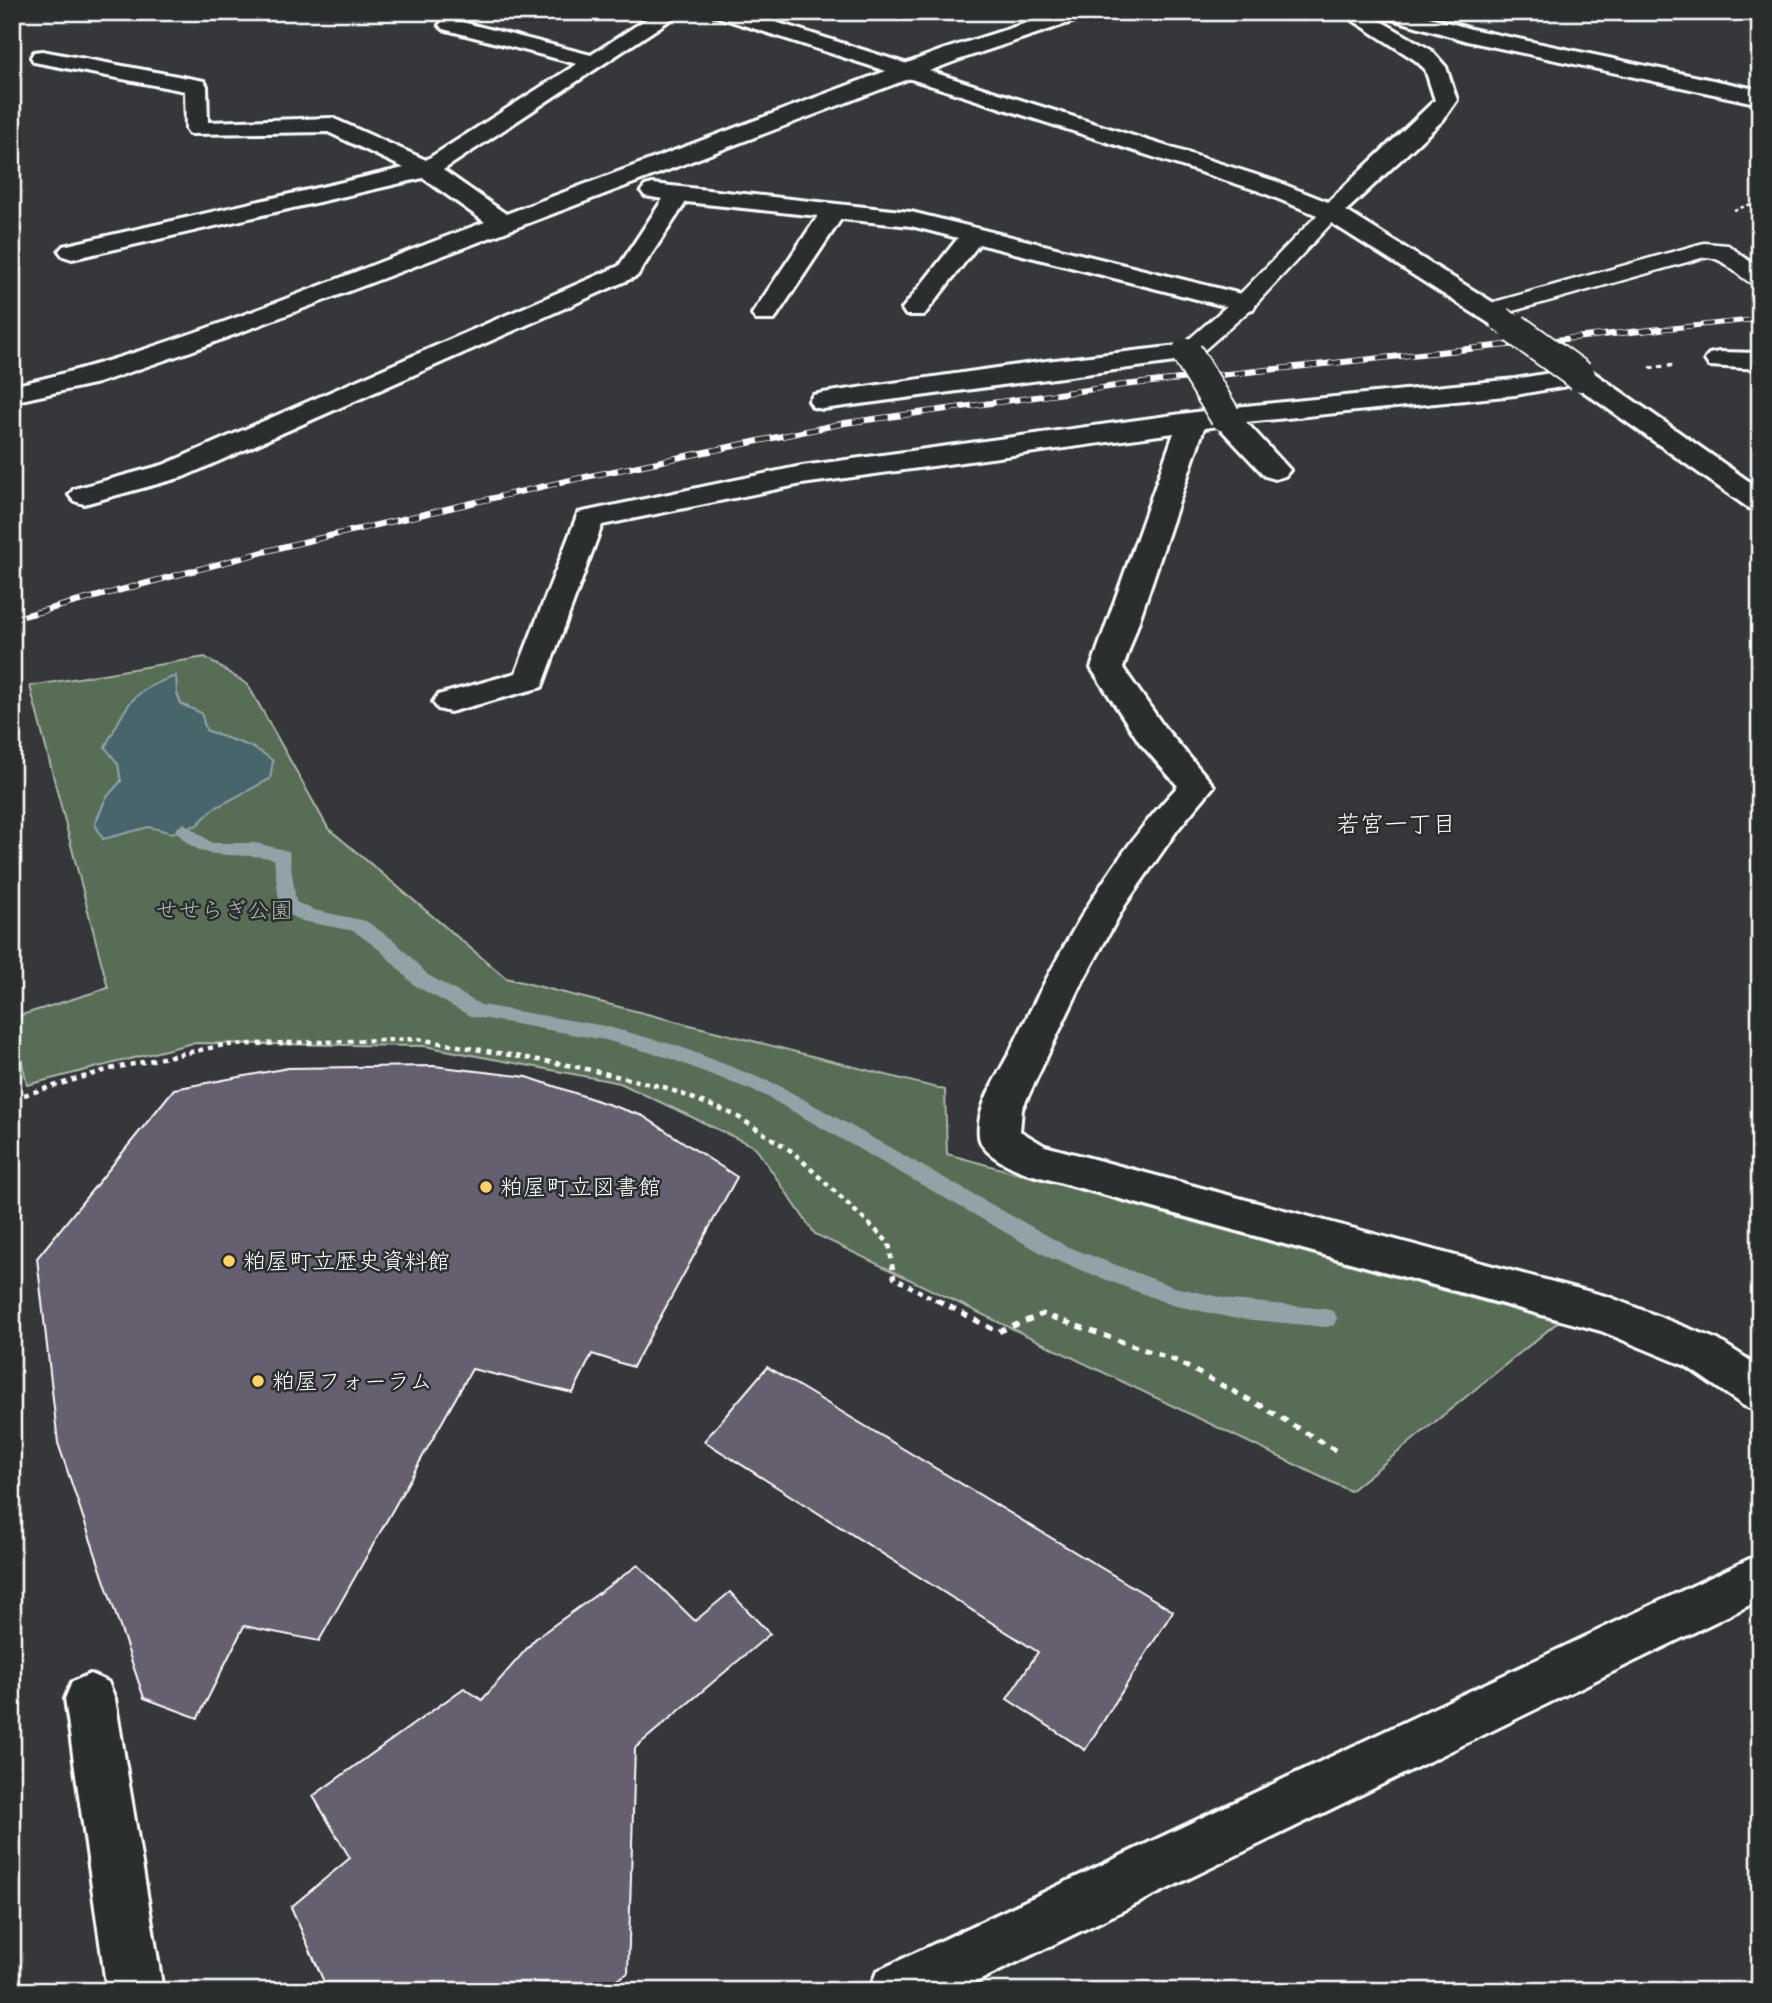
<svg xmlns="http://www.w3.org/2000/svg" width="1772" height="2003" font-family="Sriracha,'Klee One',sans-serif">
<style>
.green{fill:#596d57;stroke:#acb6ab;stroke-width:2}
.water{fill:#47656a;stroke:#91a3a6;stroke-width:2}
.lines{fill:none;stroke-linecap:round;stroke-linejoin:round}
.stream{fill:#91a3a6;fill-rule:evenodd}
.building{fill:#655f70;stroke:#fff;stroke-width:2}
.lane-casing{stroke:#fff;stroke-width:5}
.street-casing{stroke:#fff;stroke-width:6}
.secondary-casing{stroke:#fff;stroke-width:6}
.path-far3{stroke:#fff;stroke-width:2.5;stroke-dasharray:3.5 3.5;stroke-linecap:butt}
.path-far2{stroke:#fff;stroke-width:3.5;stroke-dasharray:4.5 4.5;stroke-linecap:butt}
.path-far1{stroke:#fff;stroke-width:4.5;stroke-dasharray:5 5;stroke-linecap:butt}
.path{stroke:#fff;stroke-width:5;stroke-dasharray:7 7;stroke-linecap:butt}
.lane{fill:#2a2d2e;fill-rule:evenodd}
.street{fill:#2a2d2e;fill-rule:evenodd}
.secondary{fill:#2a2d2e;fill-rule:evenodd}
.rail-far1-casing{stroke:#fff;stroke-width:5}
.rail-casing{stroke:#fff;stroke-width:6}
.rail-far1{stroke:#2a2d2e;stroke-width:3.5;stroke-dasharray:10;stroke-linecap:butt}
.rail{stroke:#2a2d2e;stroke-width:4.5;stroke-dasharray:12;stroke-linecap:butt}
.street-bridge-casing{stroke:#fff;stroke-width:34;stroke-linecap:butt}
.secondary-bridge-far1-casing{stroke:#fff;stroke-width:27;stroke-linecap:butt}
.secondary-bridge-casing{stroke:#fff;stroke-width:34;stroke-linecap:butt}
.street-bridge{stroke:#2a2d2e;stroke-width:30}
.secondary-bridge-far1{stroke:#2a2d2e;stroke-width:24}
.secondary-bridge{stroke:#2a2d2e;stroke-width:30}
.poi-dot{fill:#ffd166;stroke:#2a2d2e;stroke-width:2.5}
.labels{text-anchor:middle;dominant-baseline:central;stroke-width:5;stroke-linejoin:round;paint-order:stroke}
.park-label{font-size:23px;fill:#acb6ab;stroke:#2a2d2e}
.poi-label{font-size:23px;fill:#fff;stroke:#2a2d2e;text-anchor:start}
.neighbourhood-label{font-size:24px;fill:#fff;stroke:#2a2d2e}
</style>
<rect width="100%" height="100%" fill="#36373b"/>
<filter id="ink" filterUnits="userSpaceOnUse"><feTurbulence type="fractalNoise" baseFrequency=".0143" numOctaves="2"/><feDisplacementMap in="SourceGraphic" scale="14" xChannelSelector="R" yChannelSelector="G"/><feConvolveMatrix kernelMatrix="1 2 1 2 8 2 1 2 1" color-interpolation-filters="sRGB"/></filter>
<g filter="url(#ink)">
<path class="green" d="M205 657 248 685 328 828 506 978 945 1090 947 1154 1558 1322 1350 1491 815 1234 755 1147 620 1083 424 1046 193 1043 27 1085 12 1018 108 988 30 686Z"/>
<path class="water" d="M176 676 177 693 181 704 201 713 206 730C229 741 253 743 273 761L270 779 213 809 197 825 172 833 149 827 103 839 95 824 106 798 121 781 118 764 105 747C128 706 127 692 176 676Z"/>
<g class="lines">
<path class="stream" d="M184 823 212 843H255L289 851 296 902 314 910 366 921 395 941 428 975 481 1005 605 1026 678 1046 778 1085 1066 1246 1174 1287 1233 1300 1326 1309 1334 1311 1337 1318 1334 1325 1326 1327 1233 1318 1172 1305 1050 1258 764 1095 666 1057 605 1040 470 1016 414 985 381 951 354 931 302 921 280 910 274 859C237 850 199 866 175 829Z"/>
</g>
<path class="building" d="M434 1066 527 1077 643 1116 737 1177 633 1367 592 1354 573 1393 472 1369 319 1641 244 1626 198 1718 144 1698 58 1443 37 1258 174 1089 288 1068Z
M767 1367 1173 1611 1085 1750 1007 1699 1038 1652 704 1441Z
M638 1565 695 1621 730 1592 770 1634 635 1748 628 1973 599 1991H328L291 1907 350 1858 313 1796 464 1688 482 1700 536 1638Z"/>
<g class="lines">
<defs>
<path id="lane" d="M1331 206 1342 212 1338 216 1252 308 1195 358H1179L1175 353 1179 348 1236 298 1324 208Z
M1704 243 1728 245 1760 269V287C1739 281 1727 257 1705 257L1488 318 1477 311 1480 306Z"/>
<path id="street" d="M657 12H682L443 170 506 214 942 50 1061 12H1093L1090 16 958 60 191 351 98 383 12 402V386C174 350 329 280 485 222L423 178 72 259 63 256 59 251 63 246 404 168 328 132 189 134 186 129 185 91 34 62 31 57 34 52 42 51 204 81 207 86 208 122 332 118 426 160 577 64 443 29 439 25 443 21 450 19 591 55Z
M1379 12H1412L1471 29 1760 90V104L1467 41 1382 16Z
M653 184 911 212 1253 297 1257 303 1253 309 1244 311 979 244 924 315H906L902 309 958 238 911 226 841 219 774 320H756L752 314 818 216 686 202 637 276 183 477 84 504 74 501 69 495 74 489 163 465 619 266 663 199 645 196 641 191 645 186Z
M1187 345 1197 347 1200 353 1197 359 823 409 813 407 809 401 813 395 823 393 1046 361Z
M1719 352 1760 353V369L1709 366 1705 360 1709 354Z
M1580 368 1590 370 1594 376 1590 382 1515 395 1246 422 1290 470 1285 476 1275 479 1265 476 1218 426 1204 428 1123 668 1164 727 1214 786 1178 829 1125 905 1083 981 1022 1109 1020 1131 1045 1146 1609 1297 1718 1340 1760 1367V1412L1744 1406 1686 1366 1601 1331 1033 1175C1017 1170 981 1156 979 1136 976 1107 997 1077 1010 1052 1056 957 1105 864 1178 786L1140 743 1091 668 1174 433 802 484 602 525 542 687 450 712 438 709 433 702 438 695 516 673 578 513 802 466 1225 408 1515 379Z
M90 1674 108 1682 115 1699 163 1991H107L65 1699 72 1682Z"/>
<path id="secondary" d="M712 12H744L1275 181 1328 202 1435 100 1425 69 1415 60 1340 12H1365L1431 50 1446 67 1457 100 1443 120 1346 211 1510 313 1514 319 1510 325H1492L1322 217 1259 191 715 16Z
M1580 368 1590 370 1760 489V512L1750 509 1570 382 1566 376 1570 370Z
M1760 1554V1600L958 1991H869L877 1971Z"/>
</defs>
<use href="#lane" class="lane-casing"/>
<use href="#street" class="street-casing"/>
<use href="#secondary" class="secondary-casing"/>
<path class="path-far3" d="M1734 210 1760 201"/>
<path class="path-far2" d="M1650 368 1676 365"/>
<path class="path-far1" d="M24 1095 110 1069 224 1045 418 1039 573 1066 664 1087 735 1115 793 1152 889 1243 894 1278 940 1302"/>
<path class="path" d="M937 1300 998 1332 1043 1314 1174 1360 1263 1407 1338 1452"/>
<use href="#lane" class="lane"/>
<use href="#street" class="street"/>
<use href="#secondary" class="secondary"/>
<defs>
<path id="rail-far1" d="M1643 331 1760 319"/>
<path id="rail" d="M12 619 286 546 571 480 845 423 1123 385 1660 329"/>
</defs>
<use href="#rail-far1" class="rail-far1-casing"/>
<use href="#rail" class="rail-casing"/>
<use href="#rail-far1" class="rail-far1"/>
<use href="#rail" class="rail"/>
<defs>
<path id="street-bridge" d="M1187 353 1225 416"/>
<path id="secondary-bridge-far1" d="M1501 319 1518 331"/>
<path id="secondary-bridge" d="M1515 329 1580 376"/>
</defs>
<use href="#street-bridge" class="street-bridge-casing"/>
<use href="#secondary-bridge-far1" class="secondary-bridge-far1-casing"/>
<use href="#secondary-bridge" class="secondary-bridge-casing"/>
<use href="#street-bridge" class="street-bridge"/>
<use href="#secondary-bridge-far1" class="secondary-bridge-far1"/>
<use href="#secondary-bridge" class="secondary-bridge"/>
</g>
</g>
<g class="poi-dot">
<circle cx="486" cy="1187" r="7"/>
<circle cx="229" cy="1261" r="7"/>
<circle cx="258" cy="1381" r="7"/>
</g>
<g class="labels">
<g class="park-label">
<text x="224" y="910">せせらぎ公園</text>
</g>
<g class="poi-label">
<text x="500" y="1187">粕屋町立図書館</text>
<text x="243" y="1261">粕屋町立歴史資料館</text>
<text x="272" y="1381">粕屋フォーラム</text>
</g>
<g class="neighbourhood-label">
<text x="1396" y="824">若宮一丁目</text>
</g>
</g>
<rect width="1772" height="2003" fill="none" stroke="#2a2d2e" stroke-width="42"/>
<rect x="21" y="21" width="1730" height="1961" fill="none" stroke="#fff" stroke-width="2.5" filter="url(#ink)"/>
</svg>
